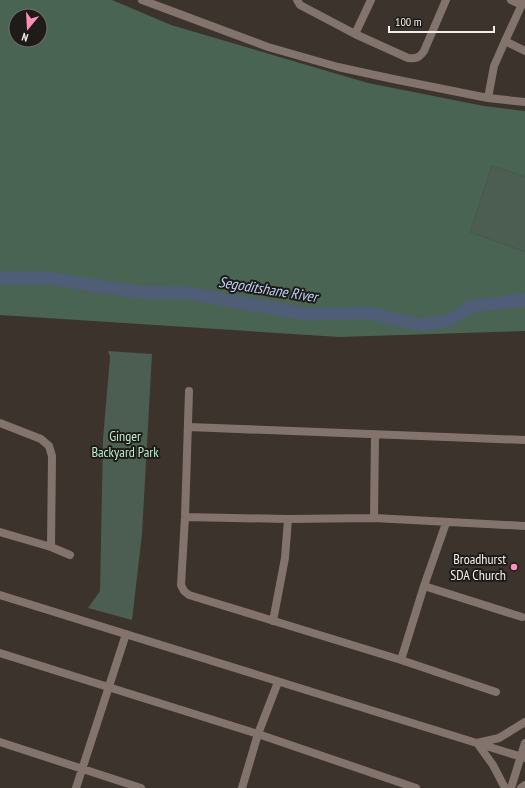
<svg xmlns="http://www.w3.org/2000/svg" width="525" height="788" font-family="'PT Sans Narrow',sans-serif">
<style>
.green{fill:#4c5d51}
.forest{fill:#496452;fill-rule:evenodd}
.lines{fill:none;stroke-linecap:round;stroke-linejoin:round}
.river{stroke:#505d77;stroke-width:13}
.minor{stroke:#82746d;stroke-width:8}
.tertiary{stroke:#82746d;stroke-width:8}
.poi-dot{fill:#fe8ebc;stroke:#1f1b18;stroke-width:1.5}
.labels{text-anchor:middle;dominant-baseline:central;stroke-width:4;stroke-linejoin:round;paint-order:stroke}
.park-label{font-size:14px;fill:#b7edc8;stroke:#1f1b18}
.poi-label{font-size:14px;fill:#f3ede9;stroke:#1f1b18;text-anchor:end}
.water-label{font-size:15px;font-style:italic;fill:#bbd1f8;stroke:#1f1b18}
</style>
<rect width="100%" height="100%" fill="#3c332c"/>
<path class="green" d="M492 165 525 177V252L470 232Z
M108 351 152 354 142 534 132 620 88 608 100 591 103 439 110 357Z"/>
<path class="forest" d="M0 0H112L171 25 368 83 484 106 525 111V177L492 165 470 232 525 252V331L339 337 0 315ZM16 16H40V40H16Z"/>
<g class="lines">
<path class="river" d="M0 278H47L138 292 188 293 304 314 371 313 419 325 449 321 471 306 525 300"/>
<path class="minor" d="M142 0 268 47 338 67 393 79 488 98 525 102
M297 0 300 5 355 34 408 58C416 59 419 58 424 51L446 0
M511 0 522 5
M524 0 505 41 525 51
M355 34 371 0
M488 98 494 66 505 41
M189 391 185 517 181 585 184 591 189 595 401 660 496 692
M0 423 41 439 49 446 52 456 51 547
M188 427 525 440
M185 517 288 519 374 518 525 526
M374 518 375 435
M0 532 51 547 70 555
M424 586 522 617
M273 621 285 558 288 519
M0 653 258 734 416 788
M401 660 424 586 446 523
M0 742 141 788
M76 788 126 634
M242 788 258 734 278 682"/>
<path class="tertiary" d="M0 595 525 758
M505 788 493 765 477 743 499 738 525 722
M511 788 525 743
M521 788 525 785"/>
</g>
<circle class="poi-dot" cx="514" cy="567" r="4"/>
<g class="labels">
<g class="park-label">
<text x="125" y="436">Ginger<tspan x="125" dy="16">Backyard Park</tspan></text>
</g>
<g class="poi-label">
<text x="506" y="559">Broadhurst<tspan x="506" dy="16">SDA Church</tspan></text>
</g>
<g class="water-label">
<text transform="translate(268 289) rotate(9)">Segoditshane River</text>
</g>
</g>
<g transform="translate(28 28) rotate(198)"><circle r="19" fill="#1f1b18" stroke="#746f6c"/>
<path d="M0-3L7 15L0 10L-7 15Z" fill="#fe8ebc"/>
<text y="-6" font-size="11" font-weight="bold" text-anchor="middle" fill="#f3ede9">N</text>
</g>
<path d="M389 26v6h105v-6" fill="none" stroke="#f3ede9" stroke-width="2"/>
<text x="395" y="26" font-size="12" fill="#f3ede9" stroke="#1f1b18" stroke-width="3" paint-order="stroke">100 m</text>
</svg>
